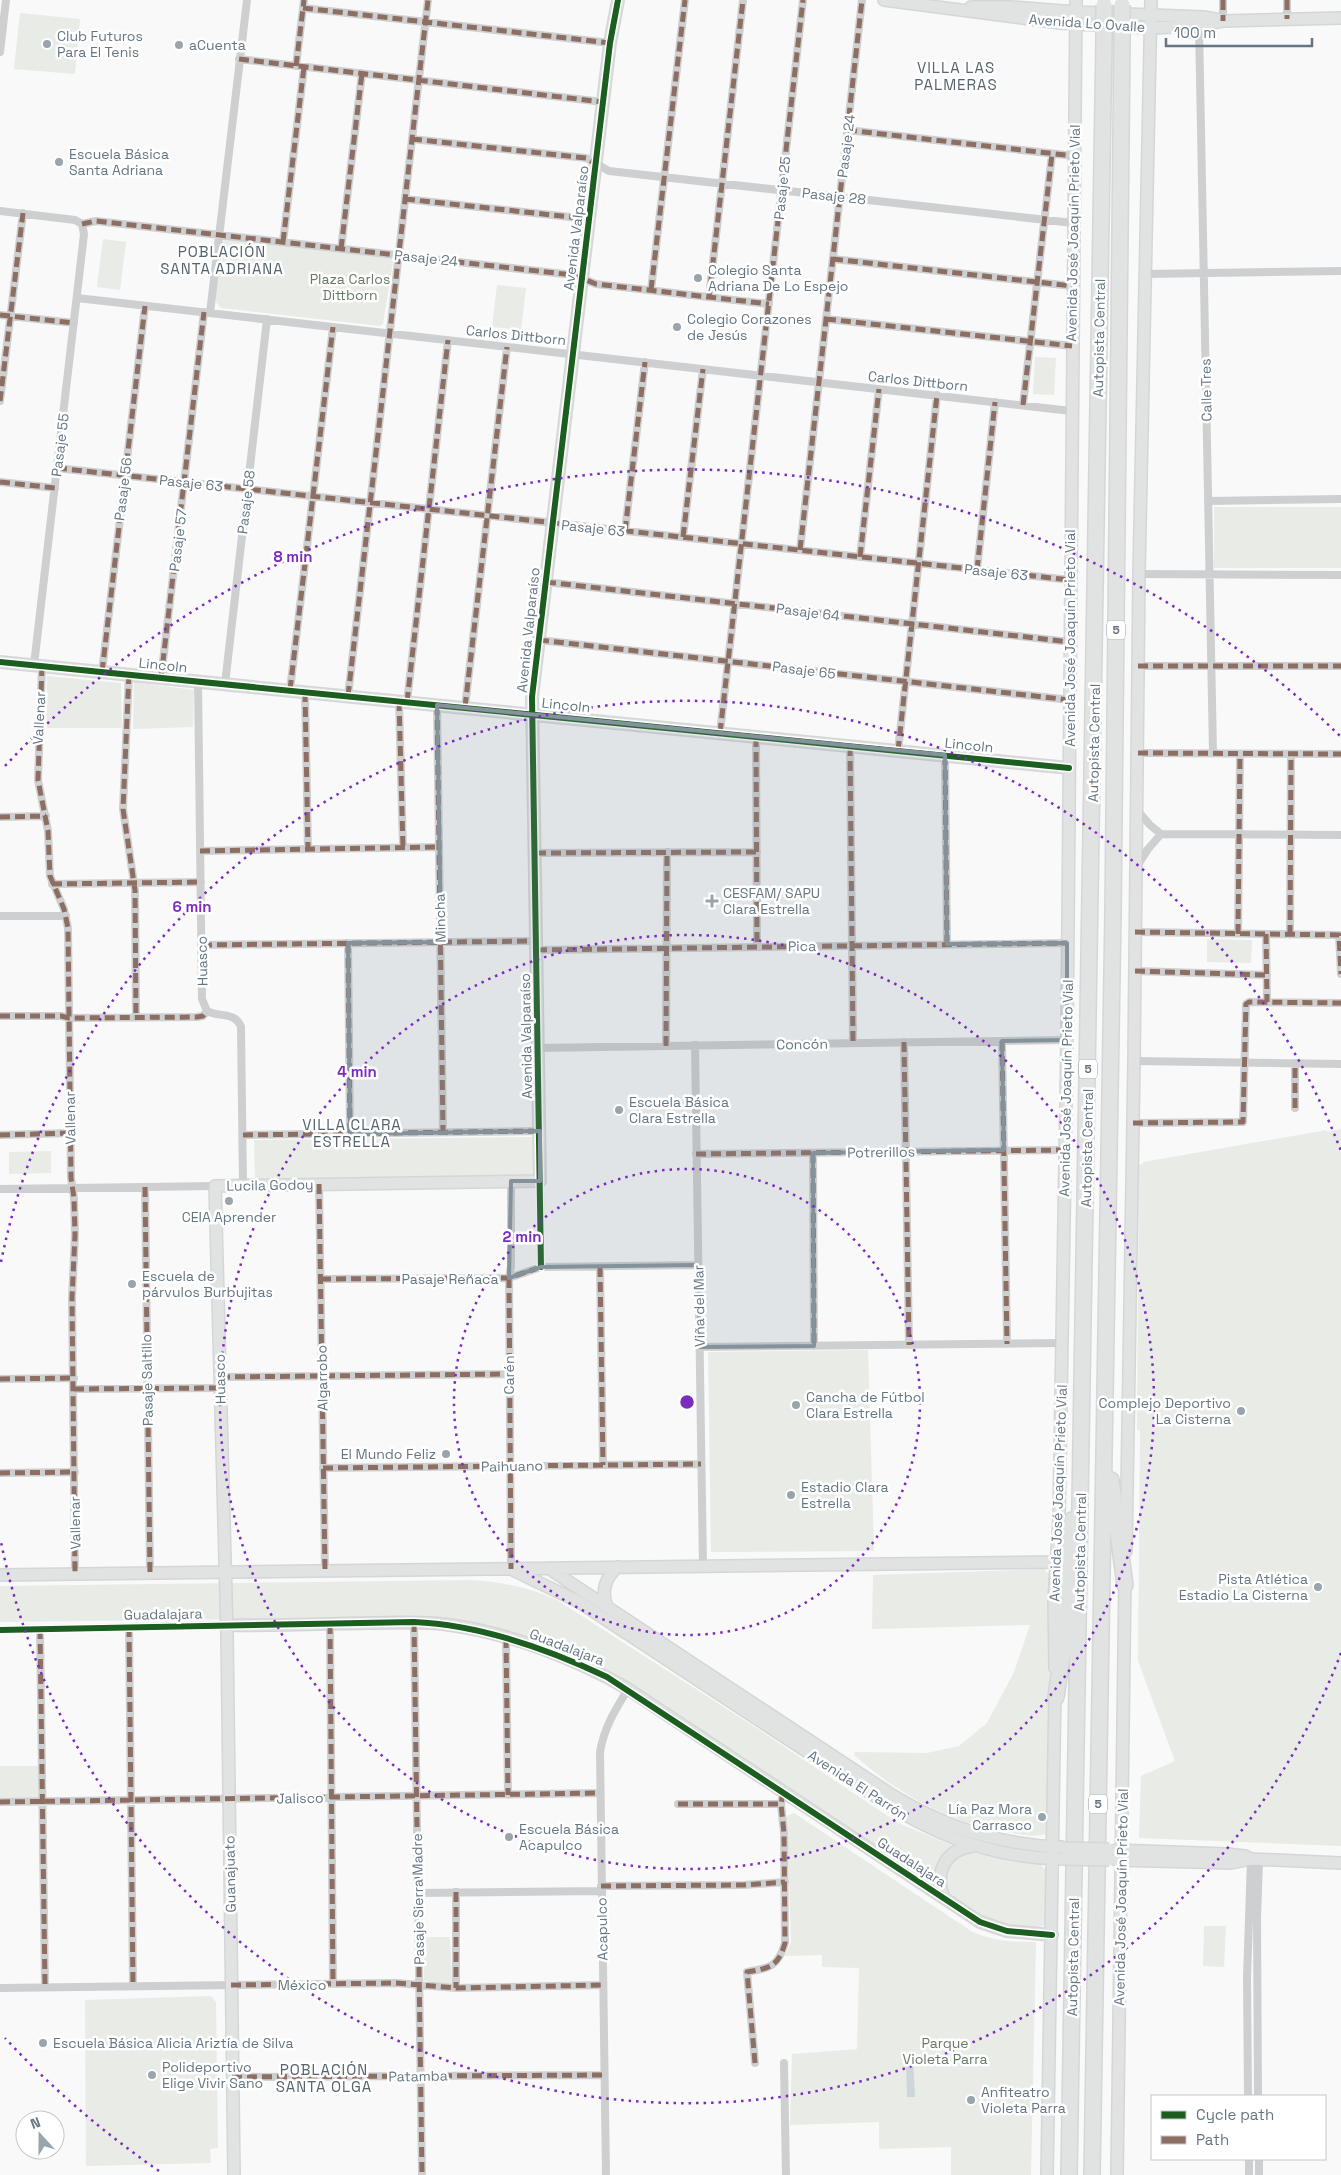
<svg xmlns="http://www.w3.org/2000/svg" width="1341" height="2175" font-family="'Space Grotesk',sans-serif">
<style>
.green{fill:#e8ebe6}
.water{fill:#ced6d9}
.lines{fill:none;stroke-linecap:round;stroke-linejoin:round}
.secondary-casing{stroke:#d5d6d7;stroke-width:14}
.highway-casing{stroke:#d5d6d6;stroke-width:18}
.street{stroke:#cecfd0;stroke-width:8}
.secondary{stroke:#e1e2e2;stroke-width:11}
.highway{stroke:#e1e2e2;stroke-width:15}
.secondary-bridge-casing{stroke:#d5d6d7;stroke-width:14;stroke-linecap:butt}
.highway-bridge-casing{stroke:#d5d6d6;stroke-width:18;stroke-linecap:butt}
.secondary-bridge{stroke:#e1e2e2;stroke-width:11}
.highway-bridge{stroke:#e1e2e2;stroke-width:15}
.quiet{stroke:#8d6e63;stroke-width:5;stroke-dasharray:10 5;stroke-linecap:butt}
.cycleway-casing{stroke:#fff;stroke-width:9}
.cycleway{stroke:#1b5e20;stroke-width:6}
.marked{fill:#84929c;fill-opacity:0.2;stroke:#84929c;stroke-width:4;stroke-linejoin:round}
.ring{fill:none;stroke:#7b2cbf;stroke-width:2.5;stroke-dasharray:2.5 5}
.poi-dot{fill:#99a4ac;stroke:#fff;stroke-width:2}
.labels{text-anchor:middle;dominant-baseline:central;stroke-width:5;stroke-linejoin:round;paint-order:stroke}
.shield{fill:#fff;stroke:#939fa8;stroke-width:1}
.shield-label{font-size:12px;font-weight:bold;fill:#657683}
.street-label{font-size:14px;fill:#657683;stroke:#fff}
.poi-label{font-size:14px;fill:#657683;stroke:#fff;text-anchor:start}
.park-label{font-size:14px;fill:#687a64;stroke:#fff}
.neighbourhood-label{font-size:15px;letter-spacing:1px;fill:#57646e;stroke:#fff}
.centre{fill:#7b2cbf;stroke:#fff;stroke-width:2.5}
.ring-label{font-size:15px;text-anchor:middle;font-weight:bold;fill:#7b2cbf;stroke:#fff;stroke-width:5;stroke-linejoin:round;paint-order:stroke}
</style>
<rect width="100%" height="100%" fill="#f9f9f9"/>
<path class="green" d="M20 13 80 19 75 74 14 69Z
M103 239 126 242 120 290 97 287Z
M228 239 392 258 393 262 383 324 380 326 221 308 215 301 222 243 224 240Z
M497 285 526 288 521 330 492 327Z
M1035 357 1056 358 1054 395 1033 394Z
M1214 507H1341V568H1214Z
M47 676 121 683 122 728H47Z
M134 682 194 690 193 727 133 729Z
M1207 939 1252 940 1251 963 1207 962Z
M1341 1129V1846L1139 1838 1141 1776 1175 1761 1138 1661 1140 1431 1137 1430 1139 1165 1143 1164V1162L1327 1130V1132Z
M533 1137V1177L255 1179 254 1140Z
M51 1151V1173L9 1174V1152Z
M868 1350 874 1551 711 1552 708 1352Z
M1044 1569 1051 1576 1049 1833C1037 1838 1024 1835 1011 1833 952 1824 899 1795 854 1755L855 1752 927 1753 959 1746 987 1723 1014 1672 1030 1625 872 1629 873 1575Z
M470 1580C503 1582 527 1587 557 1600L755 1727 898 1823 969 1852 1040 1864 1047 1871 1046 1924C1028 1935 1000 1924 982 1918L637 1687C568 1646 496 1620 415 1617L0 1622V1586Z
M0 1766H38V1798H0Z
M794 1813 971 1931C992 1941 1012 1942 1036 1942L1031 2175H951V2147L879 2149V2122L790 2125 792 2054 857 2049 859 1968 822 1967V1955L785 1956 791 1942 787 1816Z
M1204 1926H1226L1224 1967 1203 1966Z
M424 1937H450L452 1983 442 1984 424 1981Z
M211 1996 216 2002 218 2148 210 2149 211 2163 86 2166 85 2000Z"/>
<path class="water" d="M913 2061 915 2097H907L906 2062Z"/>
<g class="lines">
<defs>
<path id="secondary" d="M884 0 1060 23 1150 28 1199 26 1223 21 1341 18
M971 7H1011L1076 12 1204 17 1220 20
M0 662 1069 768
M1126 1551 1134 1061 1139 574 1151 0
M548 1568 892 1795C944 1827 999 1845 1061 1847
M513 1570 579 1602 887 1804C940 1837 997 1858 1060 1859
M0 1575 1056 1562
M607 1607C601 1592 605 1577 618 1567
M226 1625C273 1626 320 1624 367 1623 395 1623 423 1621 450 1625 509 1633 577 1659 628 1689L980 1922 1007 1931 1052 1935
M1055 1668 1054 1601 1059 1518 1067 1040 1076 0
M1116 1850 1226 1854 1245 1856 1251 1859
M1116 1860 1231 1863 1251 1859 1341 1863
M944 1898C934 1872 945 1850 973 1846
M234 2175 227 1634 215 1186 540 1181 532 697 610 43 618 0
M1047 2175 1055 1689
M1117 2175 1125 1577"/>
<path id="highway" d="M1111 1480 1125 1585
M1056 1697 1063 1649 1066 1571 1072 1520
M1069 2175 1104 39
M1092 2175 1113 913 1122 40"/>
</defs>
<use href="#secondary" class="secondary-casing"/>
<use href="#highway" class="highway-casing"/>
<path class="street" d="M1223 0V21
M1287 0V19
M303 8 610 43
M1199 26 1213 753
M0 52 6 0
M239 59 603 102
M296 66 304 0
M847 130 1074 156
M412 139 586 158 609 171 1073 223
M405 199 589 219
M0 211 75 220 82 224
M82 224 96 221 573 275 596 284 769 304
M283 242 304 67
M341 249 362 73
M833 259 1072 286
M1146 274 1341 271
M651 290 685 0
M709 297 743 0
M77 298 1071 411
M210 313 247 0
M0 315 74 323
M826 319 1072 346
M0 401 23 213
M1023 405 1052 154
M57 468 1070 580
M0 482 55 488
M1208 501 1341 499
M625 531 645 362
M683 537 703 369
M800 550 862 0
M860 557 879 389
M977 570 995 402
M1139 574 1341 575
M546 582 1070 642
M539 640 1070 700
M34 665 84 234 82 224
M42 666 38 780 48 831 50 876 64 909 68 928 71 1178 74 1198 75 1235 72 1298 75 1574
M1138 666H1341
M102 672 145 306
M129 674 123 809 135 890 136 1018
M161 678 204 312
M198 681 202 999 207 1011C220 1018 235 1011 241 1027L243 1186
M225 684 267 319
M290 690 333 327
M305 692 308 849
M348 696 428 0
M399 701 403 848
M407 702 448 340
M437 705 443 1132
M465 707 507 347
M720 733 803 0
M756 737 757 947
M850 746 853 1043
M898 751 937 395
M1138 753 1341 754
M945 755 947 944
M1137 810 1150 825 1161 834 1341 835
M0 817 46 816
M200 851 439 847
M536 853 757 852
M1137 866 1148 849 1161 834
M52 884 201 882
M0 916H66
M1135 932 1339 935 1341 974
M1238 934 1240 754
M1266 934 1267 1002
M1290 935 1291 754
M348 943 350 1134
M202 945 537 941
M537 950 1067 943
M1135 971 1267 975
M0 1016H61L69 1018 197 1017 203 1016 207 1011
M1002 1041 1007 1344
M904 1042 909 1345
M695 1045 703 1567
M666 1046 667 852
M538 1048 1067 1040
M1134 1061 1341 1064
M1295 1108V1063
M1133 1123 1243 1122 1246 1004 1249 1002 1341 1003
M0 1135 71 1133
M243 1135 540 1131
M813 1153 814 1346
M696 1154 1065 1150
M511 1181V1266L509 1278 511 1569
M540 1181 541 1267
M319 1184 325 1571
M145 1187 150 1574
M0 1189 215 1186
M600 1267 603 1465
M321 1279 509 1278 541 1267 698 1265
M700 1347 1063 1343
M220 1377 509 1374
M0 1379 74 1378
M74 1389 220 1388
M323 1468 701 1464
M0 1473 75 1472
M414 1622 422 2175
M330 1624 333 1984
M129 1627 133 1986
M40 1629 45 1987
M0 1630 226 1625
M506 1638 508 1795
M0 1802 600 1793
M678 1804H781
M601 1886 744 1885 785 1882
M456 1892V1988
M418 1893 602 1891
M0 1988 396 1983 456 1988 603 1985
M755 2063 747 1972C770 1968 778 1967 785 1943L784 1833 781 1804 783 1792
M784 2063 786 2175
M232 2077 604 2075
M1248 2096 1247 1978 1251 1859
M1258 2096 1257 1918 1259 1860
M1249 2159V2175
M1259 2159V2175
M606 2175 600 1752C604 1728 615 1710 628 1689"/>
<use href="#secondary" class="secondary"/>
<use href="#highway" class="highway"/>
<defs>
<path id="secondary-bridge" d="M1063 1848 1109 1849
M1063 1859 1109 1860"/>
<path id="highway-bridge" d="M1104 39V5
M1122 40V5"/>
</defs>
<use href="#secondary-bridge" class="secondary-bridge-casing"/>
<use href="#highway-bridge" class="highway-bridge-casing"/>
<use href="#secondary-bridge" class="secondary-bridge"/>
<use href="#highway-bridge" class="highway-bridge"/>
<path class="quiet" d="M1223 0V21
M1287 0V19
M303 8 610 43
M239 59 603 102
M296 66 304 0
M847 130 1074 156
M412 139 586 158 596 164
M405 199 589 219
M82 224 96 221 573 275 596 284 769 304
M283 242 304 67
M341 249 362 73
M833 259 1072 286
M651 290 685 0
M709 297 743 0
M0 315 74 323
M826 319 1072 346
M0 401 23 213
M1023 405 1052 154
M57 468 1070 580
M0 482 55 488
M625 531 645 362
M683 537 703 369
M800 550 862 0
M860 557 879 389
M977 570 995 402
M546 582 1070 642
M539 640 1070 700
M42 666 38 780 48 831 50 876 64 909 68 928 71 1178 74 1198 75 1235 72 1298 75 1574
M1138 666H1341
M102 672 145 306
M129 674 123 809 135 890 136 1018
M161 678 204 312
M290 690 333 327
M305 692 308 849
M348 696 428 0
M399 701 403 848
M407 702 448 340
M437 705 443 1132
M465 707 507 347
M720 733 803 0
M756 737 757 947
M850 746 853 1043
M898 751 937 395
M1138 753 1341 754
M945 755 947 944
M0 817 46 816
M200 851 439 847
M536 853 757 852
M52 884 201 882
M1135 932 1339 935 1341 974
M1238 934 1240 754
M1266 934 1267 1002
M1290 935 1291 754
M348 943 350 1134
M202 945 537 941
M537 950 1067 943
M1135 971 1267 975
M0 1016H61L69 1018 197 1017 203 1016 207 1011
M1002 1041 1007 1344
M904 1042 909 1345
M666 1046 667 852
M1295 1108V1063
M1133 1123 1243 1122 1246 1004 1249 1002 1341 1003
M0 1135 71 1133
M243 1135 540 1131
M813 1153 814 1346
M696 1154 1065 1150
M319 1184 325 1571
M145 1187 150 1574
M600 1267 603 1465
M509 1278 511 1569
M321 1279 509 1278 541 1267
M220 1377 509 1374
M0 1379 74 1378
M74 1389 220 1388
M323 1468 701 1464
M0 1473 75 1472
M414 1622 422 2175
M330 1624 333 1984
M129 1627 133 1986
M40 1629 45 1987
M506 1638 508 1795
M0 1802 600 1793
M678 1804H781
M601 1886 744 1885 785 1882
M456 1892V1988
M231 1985 396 1983 456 1988 603 1985
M755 2063 747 1972C770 1968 778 1967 785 1943L784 1833 781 1804 783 1792
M232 2077 604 2075"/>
<defs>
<path id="cycleway" d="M0 662 1069 768
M541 1267 532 697 610 43 618 0
M0 1630 414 1622C481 1625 546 1648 607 1677L980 1922 1007 1931 1052 1935"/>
</defs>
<use href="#cycleway" class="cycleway-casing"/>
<use href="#cycleway" class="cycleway"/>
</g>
<path class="marked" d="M437 705 945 755 947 944 1067 943V1040L1002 1041 1004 1150 813 1153 814 1346 700 1347 698 1265 541 1267 509 1278 511 1181H540V1131L350 1134 348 943 441 942Z"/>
<g class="ring">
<circle cx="687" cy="1402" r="233"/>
<circle cx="687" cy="1402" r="467"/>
<path d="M1341 1653A700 700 0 0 1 1 1542M1 1262A700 700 0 0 1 1341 1151"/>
<path d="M159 2171A933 933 0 0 1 5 2038M5 766A933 933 0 0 1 1341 737"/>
</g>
<g class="poi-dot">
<circle cx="47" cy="44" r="5"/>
<circle cx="179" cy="45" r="5"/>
<circle cx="59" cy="162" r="5"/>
<circle cx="698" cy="278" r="5"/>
<circle cx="677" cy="327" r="5"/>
<path d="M709.5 893.5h5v5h5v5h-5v5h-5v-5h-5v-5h5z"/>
<circle cx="619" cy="1110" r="5"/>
<circle cx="229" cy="1201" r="5"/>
<circle cx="132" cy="1284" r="5"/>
<circle cx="796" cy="1405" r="5"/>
<circle cx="1241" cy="1411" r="5"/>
<circle cx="446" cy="1454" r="5"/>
<circle cx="791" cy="1495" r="5"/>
<circle cx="1318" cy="1587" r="5"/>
<circle cx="1042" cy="1817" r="5"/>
<circle cx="509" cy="1837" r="5"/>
<circle cx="43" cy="2043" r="5"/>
<circle cx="152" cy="2075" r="5"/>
<circle cx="971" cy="2100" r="5"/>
</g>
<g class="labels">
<g class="shield">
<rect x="1107" y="620.5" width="18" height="19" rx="4"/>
<rect x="1079" y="1059.5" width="18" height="19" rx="4"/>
<rect x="1089" y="1794.5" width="18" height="19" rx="4"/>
</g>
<g class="shield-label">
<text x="1116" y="630">5</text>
<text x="1088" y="1069">5</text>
<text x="1098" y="1804">5</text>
</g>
<g class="street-label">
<text transform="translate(1087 23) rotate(4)">Avenida Lo Ovalle</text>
<text transform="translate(846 146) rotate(-83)">Pasaje 24</text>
<text transform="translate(782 188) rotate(-84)">Pasaje 25</text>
<text transform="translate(834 196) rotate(6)">Pasaje 28</text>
<text transform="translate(576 228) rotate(-83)">Avenida Valparaíso</text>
<text transform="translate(1073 233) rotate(-89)">Avenida José Joaquín Prieto Vial</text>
<text transform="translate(426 258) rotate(6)">Pasaje 24</text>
<text transform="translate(516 335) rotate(6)">Carlos Dittborn</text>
<text transform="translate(1099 338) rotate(-89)">Autopista Central</text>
<text transform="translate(918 381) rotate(6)">Carlos Dittborn</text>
<text transform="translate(1206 390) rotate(-91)">Calle Tres</text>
<text transform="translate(60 445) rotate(-83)">Pasaje 55</text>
<text transform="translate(191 483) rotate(6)">Pasaje 63</text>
<text transform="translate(123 489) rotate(-83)">Pasaje 56</text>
<text transform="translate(246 502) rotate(-83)">Pasaje 58</text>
<text transform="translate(593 528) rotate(6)">Pasaje 63</text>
<text transform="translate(178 540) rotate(-83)">Pasaje 57</text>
<text transform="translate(996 572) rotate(6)">Pasaje 63</text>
<text transform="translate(808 612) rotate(7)">Pasaje 64</text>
<text transform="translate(528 630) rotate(-84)">Avenida Valparaíso</text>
<text transform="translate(1070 638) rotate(-90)">Avenida José Joaquín Prieto Vial</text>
<text transform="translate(163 665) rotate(6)">Lincoln</text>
<text transform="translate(804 670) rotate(7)">Pasaje 65</text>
<text transform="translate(566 705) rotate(6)">Lincoln</text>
<text transform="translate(39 718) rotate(-87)">Vallenar</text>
<text transform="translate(1094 743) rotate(-89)">Autopista Central</text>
<text transform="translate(969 745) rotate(6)">Lincoln</text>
<text transform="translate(440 918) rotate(-91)">Mincha</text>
<text transform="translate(802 946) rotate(-1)">Pica</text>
<text transform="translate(202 961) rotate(-91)">Huasco</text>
<text transform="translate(526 1036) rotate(-91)">Avenida Valparaíso</text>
<text transform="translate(802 1044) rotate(-1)">Concón</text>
<text transform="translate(1066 1088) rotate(-89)">Avenida José Joaquín Prieto Vial</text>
<text transform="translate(70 1118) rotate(-91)">Vallenar</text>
<text transform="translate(1087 1148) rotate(-89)">Autopista Central</text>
<text transform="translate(881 1152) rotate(-1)">Potrerillos</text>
<text transform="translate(270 1185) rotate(-1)">Lucila Godoy</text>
<text x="450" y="1279">Pasaje Reñaca</text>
<text transform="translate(699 1306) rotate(-91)">Viña del Mar</text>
<text transform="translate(509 1375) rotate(-90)">Carén</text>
<text transform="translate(322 1378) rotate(-91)">Algarrobo</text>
<text transform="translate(220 1379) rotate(-91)">Huasco</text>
<text transform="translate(147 1380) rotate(-91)">Pasaje Saltillo</text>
<text transform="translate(512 1466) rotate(-1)">Paihuano</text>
<text transform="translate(1058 1493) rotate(-88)">Avenida José Joaquín Prieto Vial</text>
<text transform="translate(75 1523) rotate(-91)">Vallenar</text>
<text transform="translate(1080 1552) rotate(-89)">Autopista Central</text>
<text transform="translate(163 1614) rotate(-1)">Guadalajara</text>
<text transform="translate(567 1647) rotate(21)">Guadalajara</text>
<text transform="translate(858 1785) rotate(33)">Avenida El Parrón</text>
<text transform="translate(300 1798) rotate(-1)">Jalisco</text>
<text transform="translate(912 1862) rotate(33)">Guadalajara</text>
<text transform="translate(230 1874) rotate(-91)">Guanajuato</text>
<text transform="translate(1121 1897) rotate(-89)">Avenida José Joaquín Prieto Vial</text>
<text transform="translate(418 1899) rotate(-91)">Pasaje Sierra Madre</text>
<text transform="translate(602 1929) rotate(-91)">Acapulco</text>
<text transform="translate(1073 1957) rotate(-89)">Autopista Central</text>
<text x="302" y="1985">México</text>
<text transform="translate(418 2076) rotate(-1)">Patamba</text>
</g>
<g class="poi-label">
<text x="57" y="36">Club Futuros<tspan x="57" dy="16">Para El Tenis</tspan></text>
<text x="189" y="45">aCuenta</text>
<text x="69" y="154">Escuela Básica<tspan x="69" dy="16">Santa Adriana</tspan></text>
<text x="708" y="270">Colegio Santa<tspan x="708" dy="16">Adriana De Lo Espejo</tspan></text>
<text x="687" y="319">Colegio Corazones<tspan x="687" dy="16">de Jesús</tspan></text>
<text x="723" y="893">CESFAM/ SAPU<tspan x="723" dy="16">Clara Estrella</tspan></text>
<text x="629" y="1102">Escuela Básica<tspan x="629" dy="16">Clara Estrella</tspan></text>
<text x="229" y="1217" text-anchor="middle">CEIA Aprender</text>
<text x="142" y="1276">Escuela de<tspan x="142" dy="16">párvulos Burbujitas</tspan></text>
<text x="806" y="1397">Cancha de Fútbol<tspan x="806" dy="16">Clara Estrella</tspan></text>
<text x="1231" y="1403" text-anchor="end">Complejo Deportivo<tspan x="1231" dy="16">La Cisterna</tspan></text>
<text x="436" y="1454" text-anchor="end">El Mundo Feliz</text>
<text x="801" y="1487">Estadio Clara<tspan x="801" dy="16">Estrella</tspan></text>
<text x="1308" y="1579" text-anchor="end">Pista Atlética<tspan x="1308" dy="16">Estadio La Cisterna</tspan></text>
<text x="1032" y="1809" text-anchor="end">Lía Paz Mora<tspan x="1032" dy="16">Carrasco</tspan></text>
<text x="519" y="1829">Escuela Básica<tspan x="519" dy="16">Acapulco</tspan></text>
<text x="53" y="2043">Escuela Básica Alicia Ariztía de Silva</text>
<text x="162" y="2067">Polideportivo<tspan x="162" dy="16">Elige Vivir Sano</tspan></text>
<text x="981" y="2092">Anfiteatro<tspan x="981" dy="16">Violeta Parra</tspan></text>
</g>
<g class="park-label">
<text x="350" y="279">Plaza Carlos<tspan x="350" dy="16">Dittborn</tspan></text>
<text x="945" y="2043">Parque<tspan x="945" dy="16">Violeta Parra</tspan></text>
</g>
<g class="neighbourhood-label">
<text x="956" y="67">VILLA LAS<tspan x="956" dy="17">PALMERAS</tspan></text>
<text x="222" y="251">POBLACIÓN<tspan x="222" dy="17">SANTA ADRIANA</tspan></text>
<text x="352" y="1124">VILLA CLARA<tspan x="352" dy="17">ESTRELLA</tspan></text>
<text x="324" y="2069">POBLACIÓN<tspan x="324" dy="17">SANTA OLGA</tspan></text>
</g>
</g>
<circle cx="687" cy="1402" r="8" class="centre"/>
<g class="ring-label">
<text x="293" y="562">8 min</text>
<text x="192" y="912">6 min</text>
<text x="357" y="1077">4 min</text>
<text x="522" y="1242">2 min</text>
</g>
<rect x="1151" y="2095" width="175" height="65" fill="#ffffff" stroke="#c1c8cd"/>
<rect x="1161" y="2111" width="25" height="8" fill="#1b5e20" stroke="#c1c8cd"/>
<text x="1196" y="2120" font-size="15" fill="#657683">Cycle path</text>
<rect x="1161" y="2136" width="25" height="8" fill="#8d6e63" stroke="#c1c8cd"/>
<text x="1196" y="2145" font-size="15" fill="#657683">Path</text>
<g transform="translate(40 2135) rotate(339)"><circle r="24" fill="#ffffff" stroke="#c1c8cd"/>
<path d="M0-4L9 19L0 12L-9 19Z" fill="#99a4ac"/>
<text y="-8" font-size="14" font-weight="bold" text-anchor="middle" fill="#657683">N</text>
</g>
<path d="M1166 38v8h146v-8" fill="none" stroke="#657683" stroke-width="2.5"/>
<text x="1174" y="38" font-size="15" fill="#657683" stroke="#ffffff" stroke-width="4" paint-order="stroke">100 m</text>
</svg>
